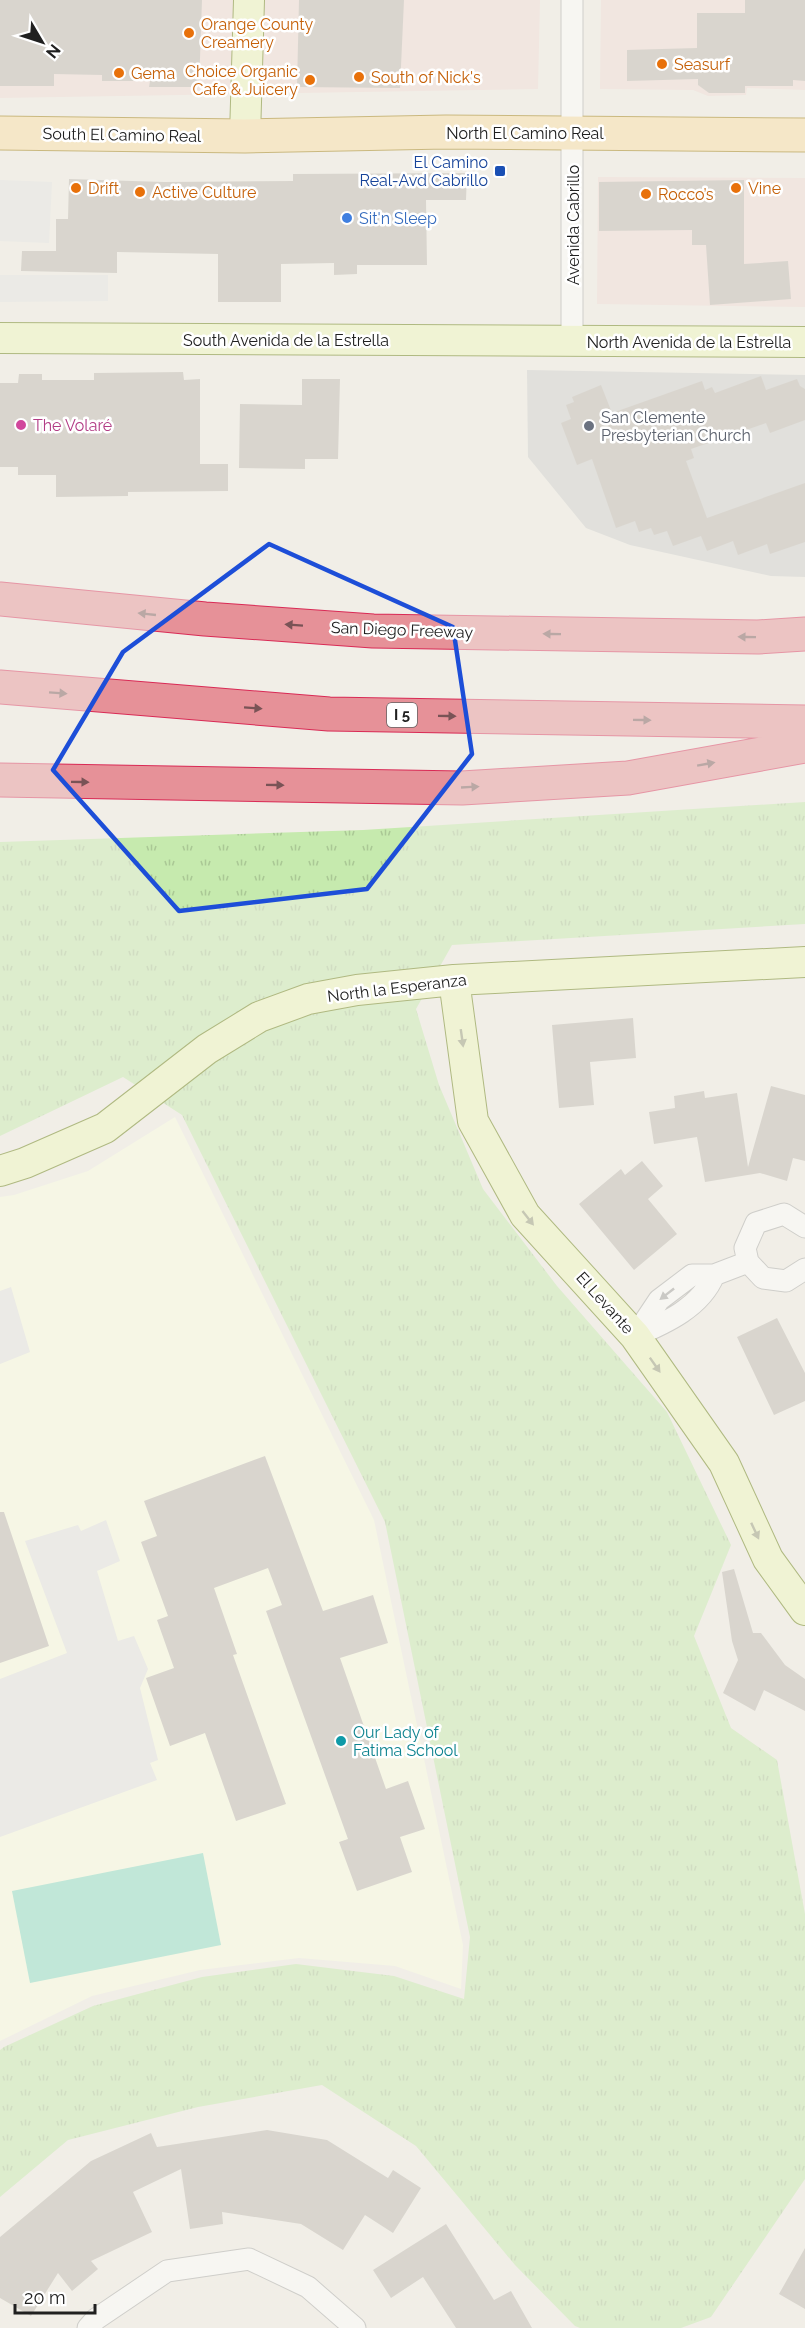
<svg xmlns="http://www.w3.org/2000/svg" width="805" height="2328" font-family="Raleway,sans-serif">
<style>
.commercial{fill:#f1dbd7}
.education{fill:#fcffe2}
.religious{fill:#cecece}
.grass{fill:url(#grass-tufts)}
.pitch{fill:#87dec5}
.parking{fill:#e4e4e4}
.building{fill:#bdb7b0}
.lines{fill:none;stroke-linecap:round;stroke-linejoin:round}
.street-casing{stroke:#a7a7a7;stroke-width:23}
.secondary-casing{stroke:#617806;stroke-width:32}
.primary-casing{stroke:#9b7702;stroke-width:35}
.highway-casing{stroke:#d92a55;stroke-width:35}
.street{stroke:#fff;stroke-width:21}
.secondary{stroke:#f0f9bd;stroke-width:30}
.primary{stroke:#fbdda2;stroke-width:33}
.highway{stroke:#e69198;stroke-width:33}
.oneway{fill:#795356}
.oneway2{fill:#929776}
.oneway3{fill:#9b9b9b}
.marked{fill:none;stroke:#1d4ed8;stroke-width:4.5;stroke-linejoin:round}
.food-dot{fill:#e8710a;stroke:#fff;stroke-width:2}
.transit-dot{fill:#1a4fb4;stroke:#fff;stroke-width:2}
.shop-dot{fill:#3f7fe0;stroke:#fff;stroke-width:2}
.hotel-dot{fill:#d1479c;stroke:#fff;stroke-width:2}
.worship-dot{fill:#6b7280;stroke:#fff;stroke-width:2}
.culture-dot{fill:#0f9aa8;stroke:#fff;stroke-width:2}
.labels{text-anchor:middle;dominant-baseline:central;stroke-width:5;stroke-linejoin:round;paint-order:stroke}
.shield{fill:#fff;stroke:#636363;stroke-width:1.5}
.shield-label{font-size:15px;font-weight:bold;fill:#202020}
.food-label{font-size:16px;fill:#c56008;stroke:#fff;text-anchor:start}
.street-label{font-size:16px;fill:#202020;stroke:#fff}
.transit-label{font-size:16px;fill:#164399;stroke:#fff;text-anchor:end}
.shop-label{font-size:16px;fill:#366cbe;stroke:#fff;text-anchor:start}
.worship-label{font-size:16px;fill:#5b616d;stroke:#fff;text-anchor:start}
.hotel-label{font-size:16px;fill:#b23c85;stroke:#fff;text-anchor:start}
.culture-label{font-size:16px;fill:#0d838f;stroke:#fff;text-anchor:start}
</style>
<defs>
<pattern id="grass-tufts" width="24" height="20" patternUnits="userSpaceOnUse" patternTransform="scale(1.5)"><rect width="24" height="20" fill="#c6eaae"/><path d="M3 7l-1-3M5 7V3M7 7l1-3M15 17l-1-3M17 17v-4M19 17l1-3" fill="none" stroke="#aac895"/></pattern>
</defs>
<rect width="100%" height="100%" fill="#f1eee7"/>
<path class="commercial" d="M0 0H540L538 89 0 98Z
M601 0H805V90L747 88 746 95 708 96 693 90 600 89Z
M598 177 805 178V307L597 304Z"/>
<path class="education" d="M175 1117 374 1520 463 1945 461 1989 395 1966 299 1958 200 1970 92 1996 0 2041V1197L14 1195 88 1171Z"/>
<path class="religious" d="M527 370 805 375V577L771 576 630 545 586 528 528 457Z"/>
<path class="grass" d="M805 802V924L452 945 416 1009 439 1085 483 1189 557 1286 667 1412 731 1545 694 1636 731 1728 777 1760 805 1914V2179L711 2317 681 2328H580L575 2326 515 2265 416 2146 322 2085 198 2107 68 2140 0 2197V2050L4 2047 93 2006 202 1977 296 1964 394 1976 464 1999 470 1937 385 1522 182 1115 123 1077 0 1136V842L363 830Z"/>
<path class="pitch" d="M203 1853 221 1945 30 1983 12 1891Z"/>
<path class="parking" d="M0 180 52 182 49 243 0 241Z
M0 275H108V301L0 302Z
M11 1287 30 1352 0 1364V1291Z
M106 1520 120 1561 97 1571 118 1641 134 1636 148 1669 140 1688 158 1760 150 1763 157 1780 0 1837V1679L67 1653 25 1541 78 1525 81 1531Z"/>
<path class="building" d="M0 0H202L199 87H149L150 81H102V75L54 74V86H0Z
M299 0H404L400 88 297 87Z
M745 0H805V81L793 80V86H745V93H709L698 85V79L627 81V50L697 48V13H745Z
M467 173 466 200H426L427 265H357V274L334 275V263L281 264V302H218V254L117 252V273L21 271 22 251H56V219H68L69 179 164 182 293 181V174Z
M744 180V264L788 261 791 299 710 305 706 245H692V230L599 231V182Z
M183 372 184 380 200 379V464H228V491L128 492V496L56 497V475H18V467H0V383H18L19 374H42V380H94V373Z
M761 376 766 390 797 379 800 386 805 389V420L770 433 766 423 691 449 694 458 686 461 707 518 805 483V542L770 554 767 544 738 555 733 541 707 551 701 536 673 546 667 531 654 535 651 528 639 532 635 521 616 528 592 459 577 465 561 423 571 419 566 405 574 402 572 397 601 385 612 413 702 381 705 390 712 387 715 393Z
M302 379H340L338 459H305V469L239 468 240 404 302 405Z
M633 1018 636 1058 590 1062 594 1105 559 1108 552 1025Z
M771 1086 805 1095V1161L793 1158 787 1181 760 1173 705 1182 697 1137 654 1144 649 1112 675 1108 674 1096 704 1091 705 1098 737 1093 748 1167Z
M642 1161 663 1186 648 1199 677 1234 634 1270 579 1204 621 1169 625 1175Z
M777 1318 805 1373V1401L774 1415 737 1337Z
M265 1456 323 1611 373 1595 388 1643 340 1658 386 1789 408 1781 425 1829 400 1837 412 1872 357 1891 339 1842 348 1839 266 1611 282 1605 268 1568 214 1588 237 1654 233 1655 286 1804 236 1821 205 1733 170 1746 146 1678 174 1668 157 1620 168 1616 141 1542 157 1536 144 1501Z
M0 1512H4L49 1646 0 1663Z
M734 1569 753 1633H761L785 1665 805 1679V1711L764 1690 755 1711 723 1693 738 1660 732 1641 722 1572Z
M267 2130 327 2140 388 2178 393 2170 421 2188 393 2233 365 2215 343 2250 301 2224 222 2212 223 2224 190 2229 181 2169 133 2192 152 2232 91 2261 98 2269 72 2291 58 2273 31 2316 0 2298V2237L91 2161 151 2133 157 2147Z
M446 2224 494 2300 511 2291 532 2328H456L423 2277 391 2298 373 2270Z
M805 2248V2309L779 2294Z"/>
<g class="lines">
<defs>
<path id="street" d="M572 0V342
M805 1227 784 1214 756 1223 745 1248 748 1262 763 1278 786 1281 805 1269
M635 1336 659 1300 692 1275H714L748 1262
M635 1336C666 1323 701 1307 714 1275
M88 2328 96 2319 167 2271 249 2259 308 2287 355 2328"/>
<path id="secondary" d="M245 136 249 0
M0 338 805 342
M454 980 473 1121 525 1215 635 1336 724 1463 768 1559 805 1610
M0 1171 25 1163 105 1128 207 1049 259 1017 308 999 357 990 454 980 805 962"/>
<path id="primary" d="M0 133 245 136 446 132 805 135"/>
<path id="highway" d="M0 599 205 619 373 631 758 637 805 634
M0 687 329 714 805 722
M0 780 462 788 628 778 805 746"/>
</defs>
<use href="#street" class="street-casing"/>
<use href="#secondary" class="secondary-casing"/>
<use href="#primary" class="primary-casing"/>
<use href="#highway" class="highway-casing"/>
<use href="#street" class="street"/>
<use href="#secondary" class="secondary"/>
<use href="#primary" class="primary"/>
<use href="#highway" class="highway"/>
</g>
<defs><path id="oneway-solid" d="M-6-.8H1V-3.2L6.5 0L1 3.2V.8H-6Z" transform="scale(1.5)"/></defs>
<g class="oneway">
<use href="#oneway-solid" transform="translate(147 614) rotate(-174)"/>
<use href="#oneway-solid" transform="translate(294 625) rotate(-176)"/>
<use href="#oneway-solid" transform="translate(552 634) rotate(-179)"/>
<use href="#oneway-solid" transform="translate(747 637) rotate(-179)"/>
<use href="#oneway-solid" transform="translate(58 693) rotate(4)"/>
<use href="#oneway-solid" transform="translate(253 708) rotate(4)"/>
<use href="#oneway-solid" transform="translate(447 716) rotate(1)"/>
<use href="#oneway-solid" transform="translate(642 720) rotate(1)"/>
<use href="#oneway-solid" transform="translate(706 764) rotate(-10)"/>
<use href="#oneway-solid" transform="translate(80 782) rotate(1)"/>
<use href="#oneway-solid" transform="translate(275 785) rotate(1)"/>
<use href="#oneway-solid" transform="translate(470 787) rotate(-3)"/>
</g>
<g class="oneway2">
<use href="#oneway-solid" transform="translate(462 1038) rotate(82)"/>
<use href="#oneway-solid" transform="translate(528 1218) rotate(52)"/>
<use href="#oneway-solid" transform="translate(655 1365) rotate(55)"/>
<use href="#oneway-solid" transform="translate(755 1531) rotate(65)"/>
</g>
<use class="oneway3" href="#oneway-solid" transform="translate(667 1294) rotate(142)"/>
<path d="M0 0H805V2328H0ZM269 544 453 627 472 754 367 889 179 911 53 770 123 652Z" fill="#f1eee7" fill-opacity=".55" fill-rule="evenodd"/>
<path class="marked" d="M269 544 453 627 472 754 367 889 179 911 53 770 123 652Z"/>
<g class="food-dot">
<circle cx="189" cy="33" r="6"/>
<circle cx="662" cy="64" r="6"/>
<circle cx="119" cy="73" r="6"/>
<circle cx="359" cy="77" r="6"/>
<circle cx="310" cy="80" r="6"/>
<circle cx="76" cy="188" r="6"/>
<circle cx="736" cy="188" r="6"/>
<circle cx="140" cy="192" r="6"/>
<circle cx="646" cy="194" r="6"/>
</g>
<rect class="transit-dot" x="494" y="165" width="12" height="12" rx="3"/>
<circle class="shop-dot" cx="347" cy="218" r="6"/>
<circle class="hotel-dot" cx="21" cy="425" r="6"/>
<circle class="worship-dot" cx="589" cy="426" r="6"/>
<circle class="culture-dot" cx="341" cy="1741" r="6"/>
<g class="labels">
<rect class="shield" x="387" y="703" width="30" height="24" rx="4.5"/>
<g class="shield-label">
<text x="402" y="715">I 5</text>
</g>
<g class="food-label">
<text x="201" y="24">Orange County<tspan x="201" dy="18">Creamery</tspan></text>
<text x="674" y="64">Seasurf</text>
<text x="298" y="71" text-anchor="end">Choice Organic<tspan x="298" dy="18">Cafe &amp; Juicery</tspan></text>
<text x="131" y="73">Gema</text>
<text x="371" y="77">South of Nick's</text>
<text x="88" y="188">Drift</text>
<text x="748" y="188">Vine</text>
<text x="152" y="192">Active Culture</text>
<text x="658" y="194">Rocco’s</text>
</g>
<g class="street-label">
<text x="525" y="133">North El Camino Real</text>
<text transform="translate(122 135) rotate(1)">South El Camino Real</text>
<text transform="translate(573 225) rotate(-90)">Avenida Cabrillo</text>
<text x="286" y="340">South Avenida de la Estrella</text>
<text x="689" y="342">North Avenida de la Estrella</text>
<text transform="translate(402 630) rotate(2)">San Diego Freeway</text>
<text transform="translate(397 988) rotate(-7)">North la Esperanza</text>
<text transform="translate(605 1303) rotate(48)">El Levante</text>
</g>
<g class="transit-label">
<text x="488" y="162">El Camino<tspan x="488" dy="18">Real-Avd Cabrillo</tspan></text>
</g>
<g class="shop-label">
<text x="359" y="218">Sit'n Sleep</text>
</g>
<g class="worship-label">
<text x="601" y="417">San Clemente<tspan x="601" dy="18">Presbyterian Church</tspan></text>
</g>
<g class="hotel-label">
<text x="33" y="425">The Volaré</text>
</g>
<g class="culture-label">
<text x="353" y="1732">Our Lady of<tspan x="353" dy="18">Fatima School</tspan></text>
</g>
</g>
<g transform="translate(42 42) rotate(129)" stroke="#ffffff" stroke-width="4.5" paint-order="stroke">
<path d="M0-4.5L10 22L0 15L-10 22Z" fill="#202020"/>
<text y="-9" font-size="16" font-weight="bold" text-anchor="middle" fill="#202020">N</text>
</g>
<path d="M15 2304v9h80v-9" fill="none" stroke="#202020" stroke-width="3"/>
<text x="24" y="2304" font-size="18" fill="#202020" stroke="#ffffff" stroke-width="4.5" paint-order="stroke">20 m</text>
</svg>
